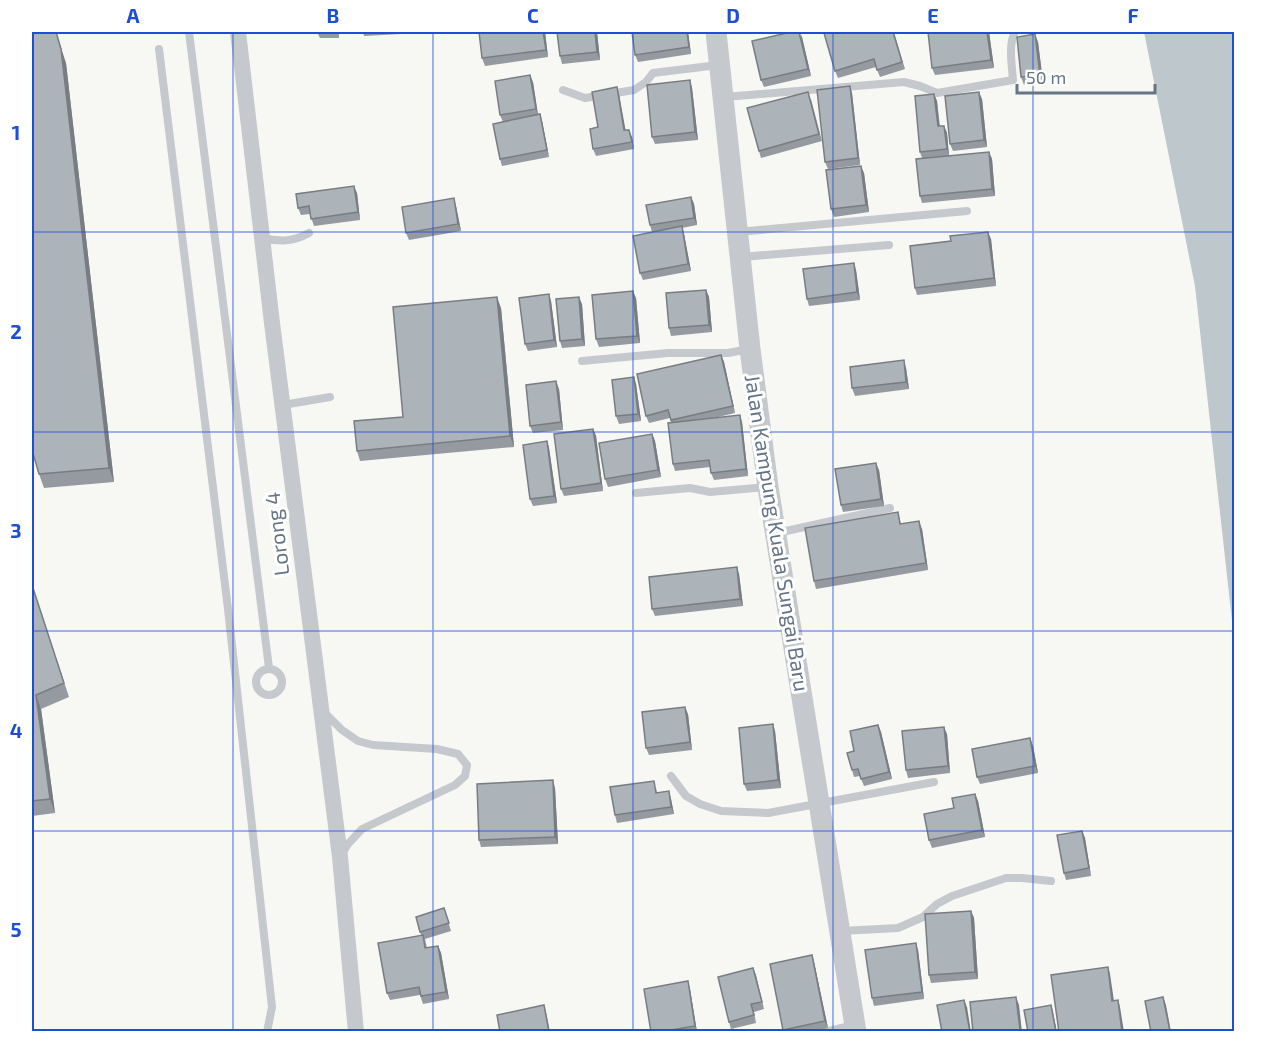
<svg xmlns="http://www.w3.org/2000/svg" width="1266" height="1063" font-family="'Exo 2',sans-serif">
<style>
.water{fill:#bdc7cc}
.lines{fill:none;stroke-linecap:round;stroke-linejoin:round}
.service{stroke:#c5c8cc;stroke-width:8}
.minor{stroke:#c5c8cc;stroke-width:16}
.tertiary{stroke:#c5c8cc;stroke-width:21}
.wall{fill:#949a9f}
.shaded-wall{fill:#787d82}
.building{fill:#acb3b9;stroke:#787d82;stroke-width:1.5}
.grid{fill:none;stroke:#1d4ed8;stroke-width:1.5;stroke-opacity:0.55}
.labels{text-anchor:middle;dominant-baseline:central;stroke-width:6;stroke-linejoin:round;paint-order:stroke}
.street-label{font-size:21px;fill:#667585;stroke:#fff}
.neatline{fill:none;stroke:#1d4ed8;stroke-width:2}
.grid-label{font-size:20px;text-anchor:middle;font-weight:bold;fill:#1d4ed8}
</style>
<rect width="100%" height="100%" fill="#f7f7f4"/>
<path class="water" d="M1144 32H1234V639L1195 286Z"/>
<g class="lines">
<path class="service" d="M189 32 269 668
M159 49 228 609 272 1007 267 1032
M563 90 585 98 634 90 646 82 653 73 718 65
M725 97 904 82 920 86 937 93 1013 80C1012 66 1008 44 1015 32
M738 232 967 211
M262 238C279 242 293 242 309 233
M741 257 889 245
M582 361 668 353H728L749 349
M283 405 330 397
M636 493 690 488 710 492 767 487
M777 533 890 508
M256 682a13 13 0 1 1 26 0a13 13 0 1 1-26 0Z
M324 712 342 730 358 741 373 745 437 749 458 754 467 765 465 776 455 785 362 829 348 844 342 854
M671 776 686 796 700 804 721 811 768 813 934 782
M841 931 898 928 923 917 937 904 952 896 1006 878H1022L1051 881
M825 1032 854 1025"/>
<path class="minor" d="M238 32 272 323 340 857 356 1032"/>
<path class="tertiary" d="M716 32 750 349 768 487 856 1032"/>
</g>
<path class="wall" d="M317 32H339V38H320Z
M363 32H438L364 36Z
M479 32H545L548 57 485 66 482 58Z
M557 32H597L600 60 562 64 560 56Z
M688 32 691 54 638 62 635 55Z
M828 32H894L905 69 880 77 876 67 838 78 835 71Z
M989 32 994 68 935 75 932 68Z
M802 37 811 76 764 87 761 80Z
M1038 42 1043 82 1024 85 1021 77Z
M66 63 114 482 44 488 39 474Z
M690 80 692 88 698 140 655 144 652 137Z
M533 82 538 114 542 121 549 157 502 166 500 159 503 122 500 115Z
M617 87 619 94 625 130 632 137 634 149 596 156 593 149 598 127Z
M852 93 860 165 828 169 825 162Z
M934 94 937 101 940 126H944L947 133 949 156 989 152 992 159 995 196 922 203 920 196 922 158 920 152Z
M811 99 822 141 761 158 759 151Z
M982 99 987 147 953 151 950 144Z
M864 173 869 212 834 217 831 209Z
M357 193 360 220 314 226 310 214 301 215 298 208Z
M691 197 694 204 697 225 682 228 684 234 691 271 643 280 640 273 652 232 650 225Z
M456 206 461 231 409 240 406 233Z
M991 239 996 286 917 295 915 288Z
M856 270 860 300 809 306 807 299Z
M706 290 709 297 712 332 671 336 669 328Z
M636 298 640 343 599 347 596 339Z
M551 301 557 347 528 351 525 344Z
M582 304 585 346 562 348 560 341Z
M501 308 514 447 360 461 357 451 403 417Z
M721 355 724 362 735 413 718 417 742 422 748 476 714 480 711 473 710 467 675 471 673 464 671 422 670 418 649 423 646 416Z
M906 368 909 389 855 396 852 388Z
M636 384 641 421 619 424 616 416Z
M559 389 563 430 533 433 530 426Z
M593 429 596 436 603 491 564 496 561 489Z
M652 434 655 441 661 477 608 487 605 479Z
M547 441 549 448 557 503 533 506 530 499Z
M879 470 884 506 843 512 841 505Z
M898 512 901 524 922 529 928 570 816 589 814 581Z
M739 574 743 606 655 616 652 609Z
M32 584 69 697 41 709 55 813 32 816Z
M688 714 692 750 649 755 646 748Z
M878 725 881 732 892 779 864 786 860 776 854 777 852 770 854 751Z
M775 731 781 788 747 791 744 784Z
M947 734 950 773 908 778 906 770Z
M1033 746 1038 773 980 784 977 777Z
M555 788 558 844 481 847 479 840Z
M656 788 657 793 671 799 674 814 617 823 615 815Z
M975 794 978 801 985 837 932 848 929 840 954 808Z
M1082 831 1085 838 1091 876 1066 880 1064 873Z
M444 908 451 931 425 939 427 948 438 946 441 953 449 999 423 1004 420 995 390 1000 387 993 421 935 416 917Z
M971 911 974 918 978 979 931 983 929 975Z
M918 950 924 999 874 1006 872 998Z
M812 955 814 962 828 1028 812 1032H784L770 964Z
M753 968 764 1009 754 1012 756 1023 731 1029 729 1022Z
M690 989 697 1032H651Z"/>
<path class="shaded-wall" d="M56 32 66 63 114 482 109 468Z
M543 32H545L548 57 546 50Z
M595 32H597L600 60 597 52Z
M687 32H688L691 54 689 47Z
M800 32 802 37 811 76 808 69Z
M987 32H989L994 68 991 60Z
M1035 34 1038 42 1043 82 1040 75Z
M530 75 533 82 538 116 536 109Z
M690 80 692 88 698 140 695 132Z
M850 86 852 93 860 165 858 158Z
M617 87 619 94 627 138 624 130Z
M979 92 982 99 987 147 984 140Z
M934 94 937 101 940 134 938 126Z
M540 114 542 121 549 157 547 150Z
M944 126 947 133 949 157 947 149Z
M629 130 632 137 634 149 632 142Z
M989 152 992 159 995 196 992 189Z
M861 166 864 173 869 212 866 205Z
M354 186 357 193 360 220 358 212Z
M691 197 694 204 697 225 694 218Z
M454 198 456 206 461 231 458 224Z
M682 226 684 234 691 271 688 264Z
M988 232 991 239 996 286 994 278Z
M854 263 856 270 860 300 857 292Z
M706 290 709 297 712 332 709 325Z
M633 291 636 298 640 343 637 336Z
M549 294 551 301 557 347 554 340Z
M497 297 501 308 514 447 510 436Z
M579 297 582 304 585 346 582 339Z
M721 355 724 362 735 413 733 406Z
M904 360 906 368 909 389 906 382Z
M634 377 636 384 641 421 638 414Z
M556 381 559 389 563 430 561 422Z
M740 415 742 422 748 476 746 469Z
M593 429 596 436 603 491 601 483Z
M652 434 655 441 661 477 658 470Z
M547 441 549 448 557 503 554 496Z
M876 463 879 470 884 506 881 499Z
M919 521 922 529 928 570 926 563Z
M737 567 739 574 743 606 740 599Z
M36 695 41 709 55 813 50 799Z
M685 707 688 714 692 750 690 742Z
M773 724 775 731 781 788 778 780Z
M878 725 881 732 892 779 889 772Z
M944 727 947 734 950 773 948 766Z
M1030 738 1033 746 1038 773 1035 766Z
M553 780 555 788 558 844 555 837Z
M669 791 671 799 674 814 671 807Z
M975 794 978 801 985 837 982 830Z
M1082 831 1085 838 1091 876 1089 868Z
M971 911 974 918 978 979 975 972Z
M916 943 918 950 924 999 922 992Z
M438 946 441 953 449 999 446 992Z
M812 955 814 962 828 1028 825 1021Z
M1108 967 1110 974 1115 1008 1112 1001Z
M753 968 756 975 764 1009 762 1002Z
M688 981 690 989 697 1032 695 1026Z
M1016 997 1019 1005 1022 1032H1021L1020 1030Z
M1163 997 1166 1005 1171 1032 1170 1031Z
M964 1000 967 1007 971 1032H970Z
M1118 1000 1120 1007 1124 1032H1122Z
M544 1005 546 1012 550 1032H549Z
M1051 1005 1053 1012 1057 1032H1056Z"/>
<path class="building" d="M32 32H56L61 49 109 468 39 474 32 450Z
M479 32H543L546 50 482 58Z
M557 32H595L597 52 560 56Z
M632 32H687L689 47 635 55Z
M791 32H799L808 69 761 80 752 41Z
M828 32H893L902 62 877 70 874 59 835 71 824 33Z
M928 32H987L991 60 932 68Z
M1035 34 1040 75 1021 77 1017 37Z
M530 75 536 109 500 115 495 81Z
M690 80 695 132 652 137 647 85Z
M850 86 858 158 825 162 817 90Z
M617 87 624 130H629L632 142 593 149 590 129 598 127 592 92Z
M808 92 819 134 759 151 747 108Z
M979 92 984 140 950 144 945 96Z
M934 94 938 126H944L947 149 920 152 915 96Z
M540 114 547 150 500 159 493 124Z
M989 152 992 189 920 196 916 159Z
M861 166 866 205 831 209 826 170Z
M354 186 358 212 311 219 309 206 298 208 296 194Z
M691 197 694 218 650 225 646 205Z
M454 198 458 224 406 233 402 207Z
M682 226 688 264 640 273 633 236Z
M988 232 994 278 915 288 910 246 951 241 950 236Z
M854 263 857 292 807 299 803 269Z
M706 290 709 325 669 328 666 293Z
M633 291 637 336 596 339 592 295Z
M549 294 554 340 525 344 519 298Z
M497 297 510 436 357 451 354 421 403 417 393 307Z
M579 297 582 339 560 341 556 299Z
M721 355 733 406 671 420 668 410 646 416 637 374Z
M904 360 906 382 852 388 850 367Z
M634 377 638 414 616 416 612 380Z
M556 381 561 422 530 426 526 385Z
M740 415 746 469 711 473 709 460 673 464 668 423Z
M593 429 601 483 561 489 554 434Z
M652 434 658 470 605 479 599 443Z
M547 441 554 496 530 499 523 445Z
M876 463 881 499 841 505 835 469Z
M898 512 900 524 919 521 926 563 814 581 805 528Z
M737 567 740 599 652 609 649 577Z
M32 585 64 683 36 695 50 799 32 801Z
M685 707 690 742 646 748 642 712Z
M773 724 778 780 744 784 739 728Z
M878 725 889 772 861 779 858 769 852 770 847 753 854 751 850 731Z
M944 727 948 766 906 770 902 731Z
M1030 738 1035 766 977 777 972 749Z
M553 780 555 837 479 840 477 784Z
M654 781 656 793 669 791 671 807 615 815 610 787Z
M975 794 982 830 929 840 924 814 954 808 952 798Z
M1082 831 1089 868 1064 873 1057 835Z
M444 908 449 923 420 932 416 917Z
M971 911 975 972 929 975 925 914Z
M423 935 425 948 438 946 446 992 421 996 419 987 387 993 378 943Z
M916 943 922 992 872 998 865 950Z
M812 955 825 1021 783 1030 770 964Z
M1108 967 1112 1001 1118 1000 1122 1032H1059L1051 975Z
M753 968 762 1002 751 1004 754 1015 729 1022 718 977Z
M688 981 695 1026 659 1032H651L644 989Z
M1016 997 1020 1030 1006 1032H973L970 1002Z
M1163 997 1170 1031 1151 1032 1145 1001Z
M964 1000 970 1032H942L937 1005Z
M544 1005 549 1032H500L497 1015Z
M1051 1005 1056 1032H1028L1024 1010Z"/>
<path class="grid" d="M233 32V1032M433 32V1032M633 32V1032M833 32V1032M1033 32V1032M32 232H1234M32 432H1234M32 631H1234M32 831H1234"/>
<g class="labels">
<g class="street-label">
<text transform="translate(778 533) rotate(81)">Jalan Kampung Kuala Sungai Baru</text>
<text transform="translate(276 534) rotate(-97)">Lorong 4</text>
</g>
</g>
<rect width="1266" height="1063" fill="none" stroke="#ffffff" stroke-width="66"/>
<path d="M1017 84v9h138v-9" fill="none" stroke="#667585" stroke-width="3"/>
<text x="1026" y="84" font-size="18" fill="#667585" stroke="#ffffff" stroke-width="4.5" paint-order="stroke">50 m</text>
<rect x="33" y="33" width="1200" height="997" class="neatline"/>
<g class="grid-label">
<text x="133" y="23">A</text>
<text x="333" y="23">B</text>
<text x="533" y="23">C</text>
<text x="733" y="23">D</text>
<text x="933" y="23">E</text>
<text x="1133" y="23">F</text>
<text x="16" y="140">1</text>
<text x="16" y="339">2</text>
<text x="16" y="538">3</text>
<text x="16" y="738">4</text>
<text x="16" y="937">5</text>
</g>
</svg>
